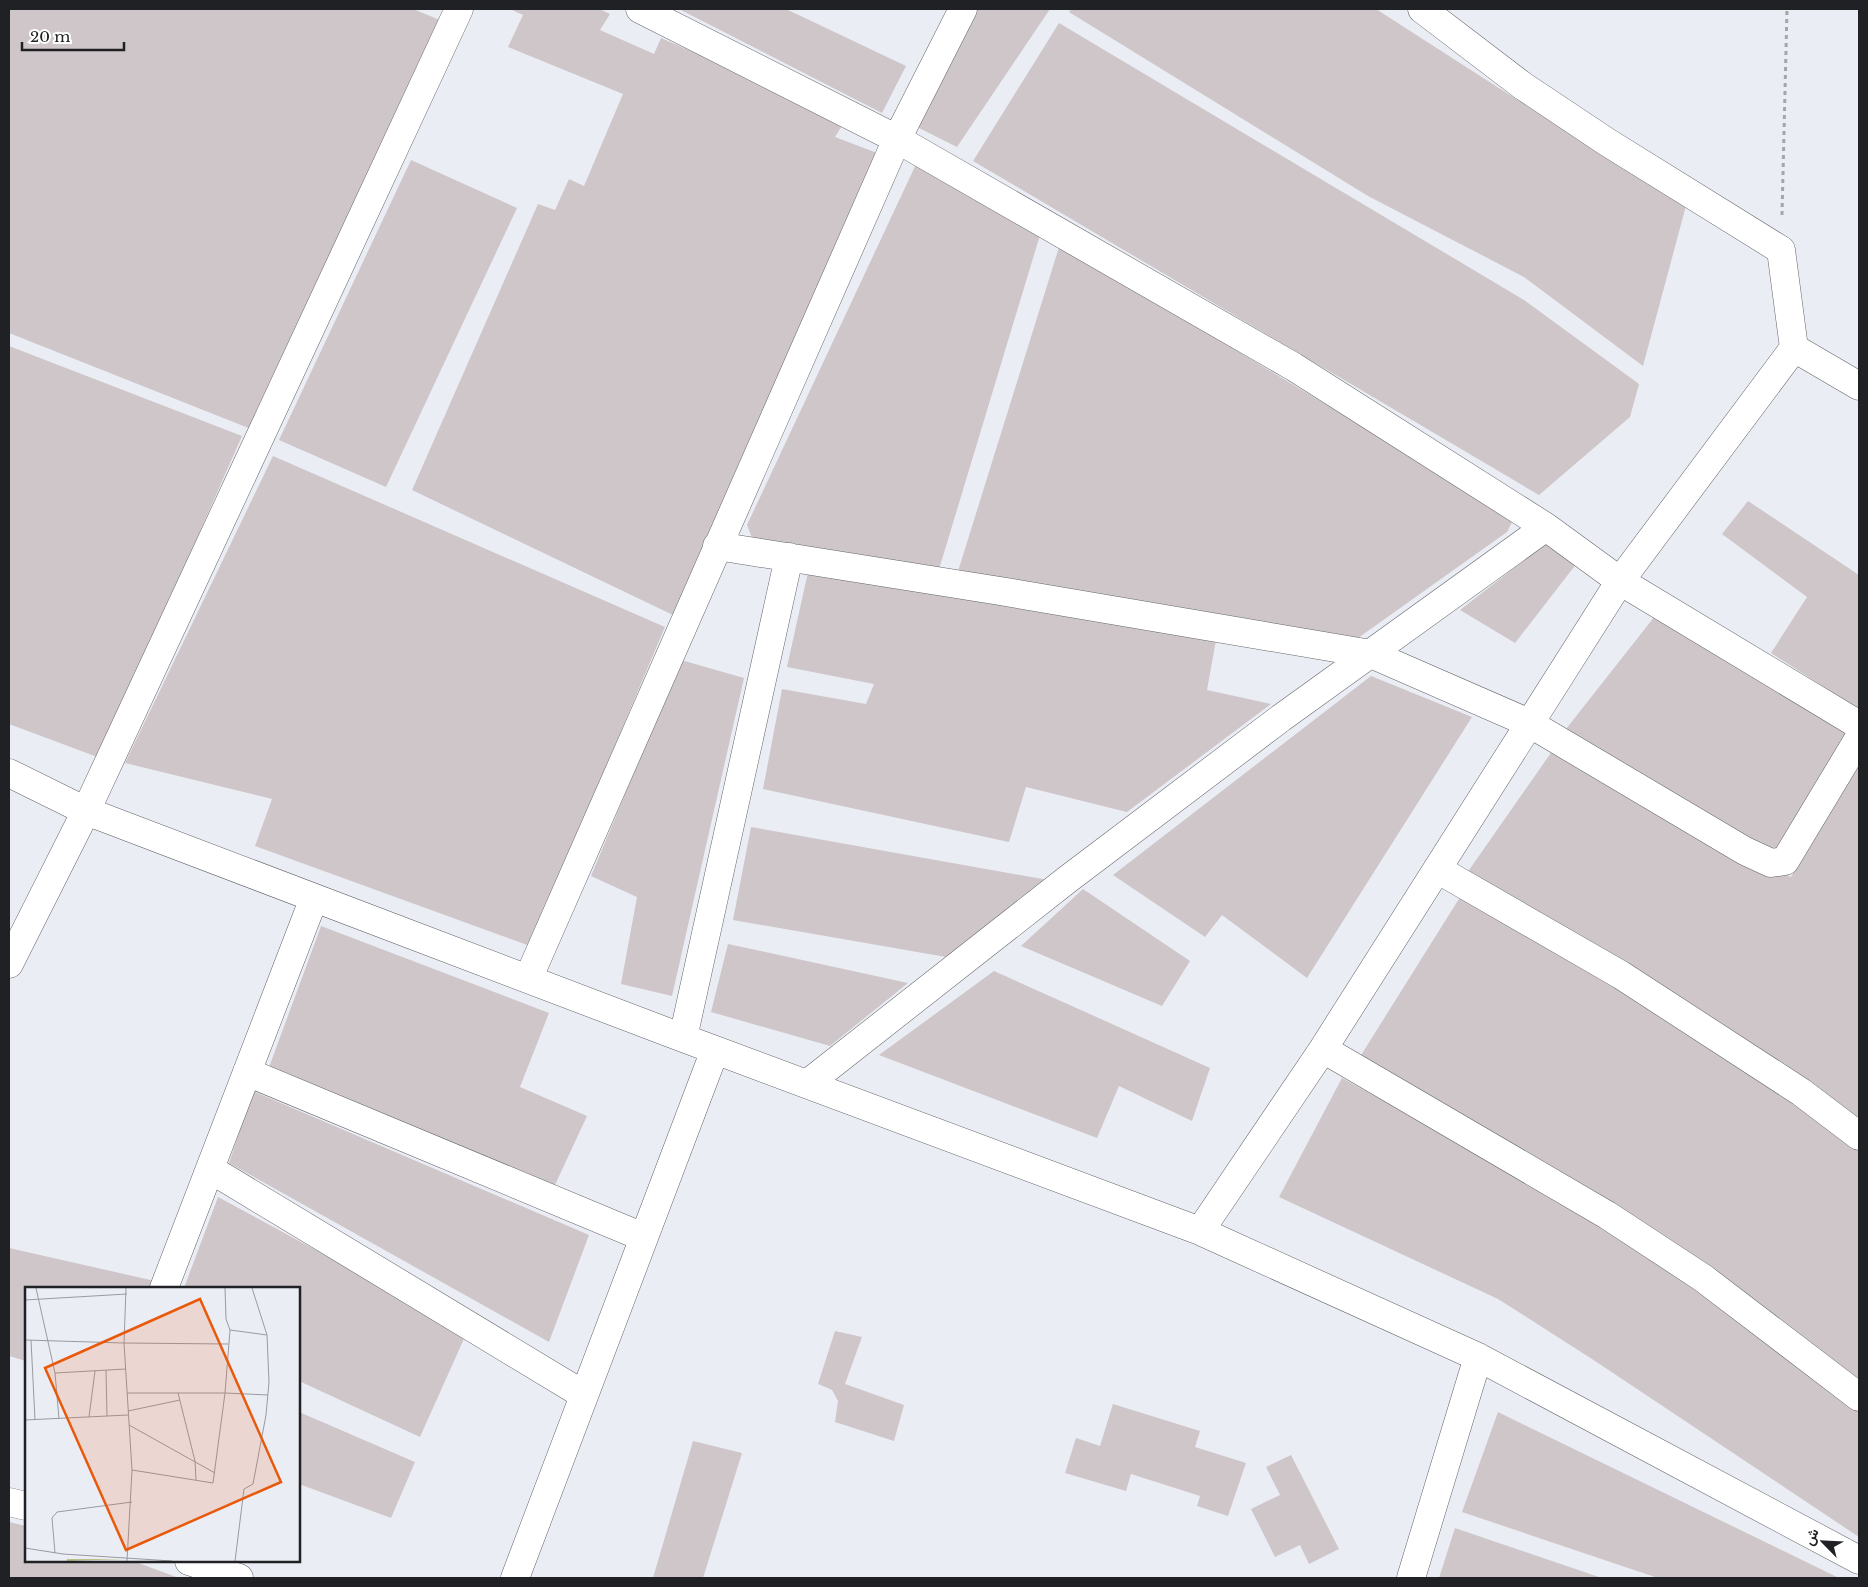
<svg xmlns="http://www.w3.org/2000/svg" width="1868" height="1587" font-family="'Libre Baskerville',Vazirmatn,serif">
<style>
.building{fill:#cec6c9}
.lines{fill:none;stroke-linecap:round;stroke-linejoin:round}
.minor-casing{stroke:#63656b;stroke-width:29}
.path{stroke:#a4a5ab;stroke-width:3;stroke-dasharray:4 4;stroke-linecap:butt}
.minor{stroke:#fff;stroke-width:28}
.inset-road{fill:none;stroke:#9a9ba1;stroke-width:1}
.view{fill:#e8590c;fill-opacity:0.15;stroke:#e8590c;stroke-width:2.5}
.inset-edge{fill:none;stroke:#202124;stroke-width:2.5}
</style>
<rect width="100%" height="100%" fill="#ebedf4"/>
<path class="building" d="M9 9H413L440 20 251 429 9 333Z
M510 9H600L610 14 600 30 654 54 661 38 846 119 835 137 877 153 673 615 412 490 538 204 555 210 569 179 584 186 623 94 508 47 523 15Z
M679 9H786L906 66 882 113Z
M974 9H1050L957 147 915 126Z
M1072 9H1376L1620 166 1687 202 1643 366 1524 277 1368 196 1069 12Z
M1059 23 1524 300 1639 384 1630 417 1539 495 973 161Z
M411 160 517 208 386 487 279 440Z
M918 160 1040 235 937 576 754 543 747 525Z
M1060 244 1514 518 1507 532 1351 643 955 581Z
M9 346 242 436 100 758 9 724Z
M273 456 665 627 530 946 255 846 272 799 125 763Z
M1748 501 1859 575V709L1771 653 1807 597 1722 534Z
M1545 544 1577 563 1515 643 1460 610Z
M808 572 1216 640 1207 690 1271 704 1127 812 1026 787 1009 842 763 789 782 689 866 704 874 684 787 667Z
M1655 616 1852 731 1780 857 1566 729Z
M681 660 744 678 672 996 621 984 637 897 591 876Z
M1371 676 1472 717 1307 978 1222 915 1205 937 1113 875Z
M1555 747 1791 877 1859 763V1126L1467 873Z
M751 827 1048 880 946 957 733 920Z
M1083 889 1190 961 1162 1006 1021 946Z
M1462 894 1717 1046 1859 1149V1386L1358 1060Z
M321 926 549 1013 520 1087 587 1116 554 1187 268 1070Z
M728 944 908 983 830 1046 711 1012Z
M994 971 1210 1068 1192 1121 1119 1086 1097 1138 879 1055Z
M1342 1078 1502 1166 1705 1290 1859 1408V1537L1592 1359 1498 1299 1279 1197Z
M253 1091 589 1235 549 1342 229 1163Z
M218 1197 467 1332 420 1437 299 1381V1288H184Z
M9 1248 155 1281 153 1288H26V1361L9 1356Z
M835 1331 862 1337 845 1384 904 1405 894 1441 835 1422 838 1401 832 1390 818 1384Z
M1113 1404 1200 1431 1195 1447 1246 1463 1228 1516 1197 1506 1200 1496 1131 1474 1126 1491 1065 1473 1076 1438 1100 1446Z
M299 1412 415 1462 391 1518 299 1484Z
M1498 1412 1839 1578H1658L1462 1512Z
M693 1441 742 1453 703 1578H653Z
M1291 1455 1339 1549 1309 1564 1300 1545 1275 1557 1251 1509 1280 1495 1266 1467Z
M9 1522 26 1526V1561H133L179 1578H9Z
M1455 1528 1602 1578H1439Z"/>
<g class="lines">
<defs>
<path id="minor" d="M640 9 897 139 963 9
M1422 9 1523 86 1607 142 1781 250 1794 348 1859 386
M1794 348 1620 581 1859 725
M717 546 1000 591 1371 654 1529 723 1745 851 1771 863 1785 861 1859 738
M9 773 86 811 459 9
M1437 869 1621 975 1801 1092 1859 1136
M9 964 86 811 683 1038 1200 1231 1478 1357 1859 1560
M528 979 897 139 1294 367 1546 527 1620 581 1323 1049 1200 1231
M683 1038 789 557
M1323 1049 1607 1215 1703 1278 1859 1397
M247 1072 643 1237
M807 1084 1068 879 1281 718 1546 527
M210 1169 584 1395
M164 1288 314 898
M9 1502 26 1506
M189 1561 239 1578
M515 1578 715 1050
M1411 1578 1478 1357"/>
</defs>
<use href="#minor" class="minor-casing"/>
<path class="path" d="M1782 215 1787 9"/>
<use href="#minor" class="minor"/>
</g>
<g transform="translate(25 1287)">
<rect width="275" height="275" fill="#ebedf4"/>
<path d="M42 272H99L42 274Z" fill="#bec186"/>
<path class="inset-road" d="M11 1 30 86 34 132M101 1 99 56 203 57M200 1 201 32 205 43 200 106 243 108M0 13 102 7M205 43 242 48M0 53 99 56 107 183 102 274M6 53 10 133M81 83 82 129M30 86 101 82M102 106H200L188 196 107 183M153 106 170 174 171 193M103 124 155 113M64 130 70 84M0 133 103 128M104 138 190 186M0 261 38 267 147 274M30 266 27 231 32 225 107 215M210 274 219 202 228 197 241 128 244 95 242 48 227 1"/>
<path class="view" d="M175 12 256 195 101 263 20 81Z"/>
<rect width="275" height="275" class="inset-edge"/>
</g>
<rect width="1868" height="1587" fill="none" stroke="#202124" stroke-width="20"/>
<g transform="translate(1823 1542) rotate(294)" stroke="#ffffff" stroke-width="4" paint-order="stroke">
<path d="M0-4L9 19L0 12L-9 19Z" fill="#202124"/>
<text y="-8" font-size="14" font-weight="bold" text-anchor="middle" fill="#202124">ش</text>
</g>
<path d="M22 42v8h102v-8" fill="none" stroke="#202124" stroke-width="2.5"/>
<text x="30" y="42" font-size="15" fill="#202124" stroke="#ffffff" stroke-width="4" paint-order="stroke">20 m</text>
</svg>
